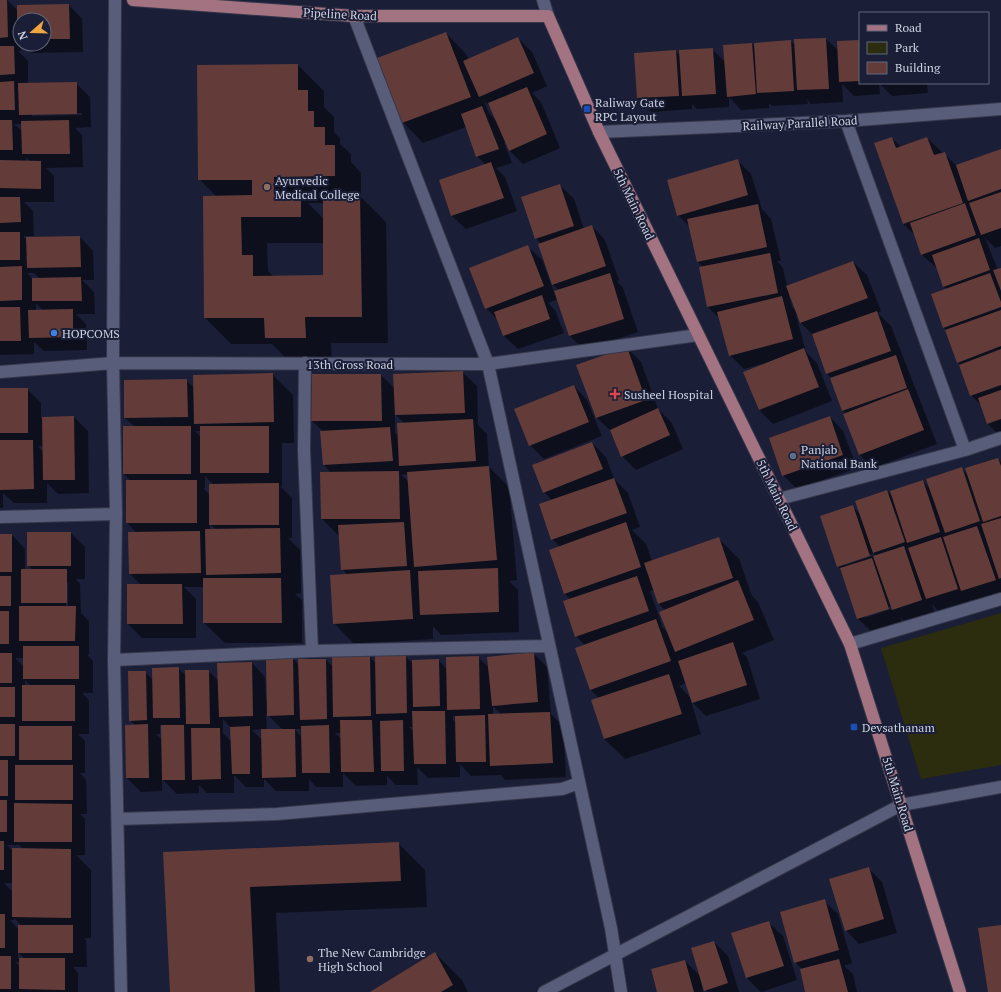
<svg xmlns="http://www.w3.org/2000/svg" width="1001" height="992" font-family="'PT Serif',serif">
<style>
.green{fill:#2c2d0e}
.shadow{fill:#0007;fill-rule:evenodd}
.building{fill:#633c3a}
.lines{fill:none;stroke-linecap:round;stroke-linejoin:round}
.minor-casing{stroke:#36374b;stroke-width:14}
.major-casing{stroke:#36374b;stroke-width:14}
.minor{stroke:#585d79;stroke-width:12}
.major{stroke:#a37381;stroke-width:12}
.transit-dot{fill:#1a4fb4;stroke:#1a1e36;stroke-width:1.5}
.education-dot{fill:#8d6e63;stroke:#1a1e36;stroke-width:1.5}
.shop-dot{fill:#3f7fe0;stroke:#1a1e36;stroke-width:1.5}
.health-dot{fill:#e0444e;stroke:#1a1e36;stroke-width:1.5}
.service-dot{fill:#5c6f8a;stroke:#1a1e36;stroke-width:1.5}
.labels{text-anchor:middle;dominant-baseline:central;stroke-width:4;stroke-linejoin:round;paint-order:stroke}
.street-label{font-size:12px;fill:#cdd1e1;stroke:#1a1e36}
.poi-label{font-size:12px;fill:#cdd1e1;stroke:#1a1e36;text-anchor:start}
</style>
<rect width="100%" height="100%" fill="#1a1e36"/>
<path class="green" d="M1001 613V765L921 779 881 648Z"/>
<path class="shadow" d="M0 0H7L18 11 69 5 82 19 83 52 32 53 24 44H44V20H20L21 51H18L28 61V84L76 83 90 97 91 127 75 128 82 135 83 167 46 168 54 176V202H24L33 211 34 236H23L28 241 80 237 93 251 94 280H82L94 292 95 314H76L86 324 87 350 44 351 34 342V354L0 355ZM82 113V115L32 116V114ZM14 124H22L23 132ZM26 157 31 162H26ZM27 273H34L40 279H33ZM36 303 43 311H36Z
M446 33 466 54 469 60 518 38 532 52 547 86 532 93 541 102 560 148 523 164 509 150 506 142 504 143 512 163 496 168 505 177 517 211 466 229 452 216 440 181 486 165 477 156 466 127 423 143 403 122ZM484 101 492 108 497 122 489 113Z
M826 39 839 51 860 41V83H879L880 94 854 96 842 84 843 102 811 104 807 99 808 104 772 106 769 103V108L741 110 729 97V107L697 109 692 104V109L652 112 638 98 635 53 675 51 681 56 712 49 725 62 752 44 755 47 790 41 795 45Z
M298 65 324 91V107L334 117V132L340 138V144L351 154V162L361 173V197L386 222 388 343H331L332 364H292L272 344H231L205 318 216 196 199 179ZM308 203H324V219ZM267 243H324V276H273L268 271Z
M879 83H927L928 93 892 96Z
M892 138 901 147 927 138 957 166 1001 150V246L995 248 985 238 998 270 1001 269V437L988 424 982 406 971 395 947 331 944 328 947 289 944 287 937 268 922 255 916 236 903 224 875 143Z
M737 160 751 174 762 209 771 219 781 261H777L783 268 787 286 853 262 867 275 881 311 878 313 891 326 937 444 873 468 860 455 846 414 842 410 831 378 827 374 813 335 801 323 798 315H796L806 352 817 363 832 401 773 424 759 410 745 372 762 366 761 364 744 369 730 355 720 319 708 307 703 267 698 262 690 227 678 215ZM789 295H790L797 312 792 307Z
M560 185 574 199 584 229 592 226 605 240 619 280 617 281 623 288 638 332 584 350 570 336 558 299 548 303 555 310 564 333 518 349 504 336 499 321 486 308 528 247 542 260 554 292 559 290 553 285 541 244 536 238Z
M627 348 641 362 658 409 672 423 683 449 636 470 622 456 611 431 597 418 578 365Z
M463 373 477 386 478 425 487 434 489 467 509 487 517 580 509 581 518 590 519 632 441 635 433 626V639L354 644 334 623 348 575 342 569 340 537 322 519 321 473H331L324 465 322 432H324L312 421 381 375 395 389ZM395 414 405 424 399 436 395 433ZM408 474V481L401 475Z
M272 374 293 395 294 443H282V486H280L292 498V538H288L300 550 301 593 295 594 302 600V643H225L204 623V587H184L196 599V638H142L128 624 141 585 130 574 137 533 127 523 131 481 124 474V427H135L125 418 186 380 194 388ZM195 431H201V437ZM205 476 213 484 210 495 203 488H205ZM210 524 216 530H210Z
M574 386 587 400 602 436 544 459 530 445Z
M0 389H27L41 403V418L74 417 88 431 89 493 58 494 47 483V503H14L3 493V508H0ZM38 446H43V452Z
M830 417 843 431 857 468 797 489 783 475Z
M592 443 606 457 614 479 628 493 640 527 632 530 646 544 652 561 719 539 739 559 752 596 758 602 774 640 742 653 747 657 760 699 706 716 691 701 701 734 625 759 604 739 599 698 590 689 585 645 576 636 571 600 565 594 550 550 560 547 552 539V500L544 492ZM654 590 658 603 665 610 670 634 661 626 662 625 650 591ZM686 683 691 698 679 686Z
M998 459 1001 462V596L976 605 970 599 971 602 940 613 932 604 935 614 907 624 900 617 902 622 872 632 858 619 842 570 838 566 852 506 861 515 887 491 893 497 923 481 931 490 961 468 968 475ZM874 553 875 555 845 565V563ZM893 606 894 608 865 618V616Z
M71 533 85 547V579H76L80 584 81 613 89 621V655H87L93 661V693H82L89 700V734H78L85 741V773H80L86 780 87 814H80L85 819V855H76L91 870V938H84L86 940 87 967H73L78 973V992H0V535H12L25 549V570H33L28 565ZM66 583H68V608H66ZM15 658H24V667ZM25 680 31 686H25ZM7 845H19L23 849 13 851ZM4 883H13V892ZM14 918 22 926 19 930 10 920H14ZM18 952 25 959H18ZM15 962H20V966Z
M533 653 547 667 551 714 563 726 566 777 505 780 501 775 471 776 460 764V777L428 778 417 767 418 785H396L387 776V785L356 786 343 773V787H316L309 779V791H276L264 779V787H246L234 775V793H207L199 785V793L177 794 162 779V791L141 792 127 778 135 725 130 720 145 672 153 680 178 668 186 676 208 671 219 681 252 663 265 677 266 699H268L292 658 299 665 326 660 333 667 370 657 376 664 405 656 413 664 438 660 447 669 478 657 489 668ZM493 706 502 715H493ZM266 713 283 730H267ZM453 715 456 718V723L453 720ZM223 719 231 728 232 742 223 733ZM160 725H162V740L156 734H160ZM409 727H414V732ZM262 729V740L252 730ZM294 729H302V737ZM335 733H341V739Z
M399 844 425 870 427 907 276 913 280 992H171L165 853Z
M868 868 882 882 897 933 859 944 846 930Z
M824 901 838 914 852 963 844 966 853 974 857 992H806L802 969 795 962Z
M769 923 783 936 797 980 761 992 747 978 733 934Z
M714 942 728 956 739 992H707L703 982H701L703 992H658L685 961 701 977Z
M435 953 462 980 468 992H372Z"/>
<path class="building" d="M0 0H7L8 37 0 38Z
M69 4 70 39H44V20H20V39H17V5Z
M446 32 471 97 402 123 377 58Z
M518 37 534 73 479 97 463 61Z
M826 38 829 89 797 90 794 39Z
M791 40 794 91 757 93 754 43Z
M860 40V81L839 82 837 41Z
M752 43 756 94 727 97 723 45Z
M0 46H14L15 74 0 75Z
M713 48 716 94 682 96 679 50Z
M676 50 679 96 637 98 634 53Z
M298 64V90H308V111H314V127H325V145H335V176L274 177V195H301V217H241L242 255H253V276L323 275V195L360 194 362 317H305L306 338H265L264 318H204L203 196 252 195V180H198L197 65Z
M14 81 15 110H0V82Z
M77 82V114L19 115 18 83Z
M527 87 547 134 509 151 488 103Z
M482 106 499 149 476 157 461 114Z
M0 120H12L13 150H0Z
M69 120 70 154H22L21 121Z
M892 137 896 148 927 137 934 155 945 152 963 203 903 224 874 143Z
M1001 149V189L968 201 956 165Z
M738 159 748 195 677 216 667 180Z
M0 160 41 161V189L0 188Z
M491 162 504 198 451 216 439 180Z
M560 184 574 226 535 239 521 197Z
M1001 192V228L981 235 969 203Z
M0 197H20L21 222 0 223Z
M965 203 976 235 921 255 910 223Z
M758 204 767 247 697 262 687 219Z
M592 225 606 266 552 285 538 244Z
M0 232H20V260H0Z
M80 236 81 267 27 268 26 237Z
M979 238 990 270 943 287 932 255Z
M528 245 544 286 485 309 469 268Z
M770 253 778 293 707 307 699 267Z
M853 261 868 298 800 323 786 286Z
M22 266V300L0 301V267Z
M1001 268V291L993 270Z
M610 273 624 319 569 336 554 291Z
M990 273 1001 302V307L943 328 931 294Z
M81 277 82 301H32V278Z
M542 295 550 319 503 336 494 312Z
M782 296 793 339 729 356 717 312Z
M0 307H20L21 341H0Z
M73 309V337L29 338 28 310Z
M1001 310V346L957 363 945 330Z
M877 311 891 351 826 374 812 334Z
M627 347 646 400 596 418 576 365Z
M804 348 819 387 759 410 743 372Z
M1001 349V385L970 396 959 365Z
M896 355 907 388 842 411 830 378Z
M463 371 465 413 395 415 393 374Z
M273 373 274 422 194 424 193 375Z
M312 374H381L382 421H311Z
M187 379 188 417 124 418V380Z
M574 385 589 422 529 446 514 409Z
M0 388H28V433H0Z
M908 389 924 430 859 455 843 414Z
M1001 390V419L987 424 978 398Z
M658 408 670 435 621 457 610 430Z
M74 416 75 480H43L42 417Z
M830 416 843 455 782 476 769 438Z
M473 419 476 461 399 466 397 423Z
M123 426H191V474H123Z
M200 426H269V473H200Z
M390 427 393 461 323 465 320 431Z
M0 440H33L34 489 0 490Z
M592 442 603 469 543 493 532 465Z
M998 458 1001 466V516L983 522 965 468Z
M489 466 497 560 414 567 407 472Z
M962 467 980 521 945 533 926 479Z
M399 471 400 519H321L320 472Z
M614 478 627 513 551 540 539 504Z
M126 480H197V523H126Z
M923 480 940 532 907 543 890 491Z
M279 483V525H209V484Z
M887 490 905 542 873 553 855 501Z
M853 505 870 556 837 567 820 516Z
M1001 518V578L999 579 981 524Z
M404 522 407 566 341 570 338 525Z
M626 522 641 567 564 594 549 550Z
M977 526 996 580 961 591 943 537Z
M280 528 281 573 206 575 205 529Z
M200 531 201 573 129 574 128 532Z
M27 532H71V566H27Z
M0 534H12V572H0Z
M719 537 733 578 658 604 644 563Z
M941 537 958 589 926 599 908 548Z
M904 546 922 600 892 610 873 556Z
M872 558 889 609 857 619 840 568Z
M498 568 499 612 420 615 418 571Z
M21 569H67V603H21Z
M410 570 413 619 333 624 330 575Z
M0 576H11V606H0Z
M637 576 649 611 575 637 563 601Z
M203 578H281L282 623H203Z
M738 580 754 620 675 652 659 612Z
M127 584H182L183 624H127Z
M19 606H76L75 641H19Z
M0 611H9V644H0Z
M656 619 671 661 590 690 575 648Z
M733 642 747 685 692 703 678 661Z
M23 646H79V679H23Z
M534 652 538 702 492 706 487 657Z
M0 653H12V683H0Z
M406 655 407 713 376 714 375 656Z
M370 656 371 716 333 717 332 657Z
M479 656 480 709 447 710 446 657Z
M293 657 294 715 267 716 266 658Z
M298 659H326L327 719 300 720Z
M439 659 440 706 413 707 412 660Z
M252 662 253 716 219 717 217 663Z
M179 667 180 718H153L152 668Z
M185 670H209L210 724H186Z
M128 671H146L147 720 129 721Z
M669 674 682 714 604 739 591 700Z
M22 685H75V721H22Z
M0 687H15V717H0Z
M412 711H445L446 764H414Z
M550 712 553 763 490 766 488 714Z
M485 715 486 762H456L455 716Z
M340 720H372L374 772H341Z
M403 720 404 771H381L380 721Z
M0 724H15V756H0Z
M148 724 149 778H126L125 725Z
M161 725H184L185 780H162Z
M329 725 330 773H302L301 726Z
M19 726H72V760H19Z
M250 726V774H232L230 727Z
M191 728H220L221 779 192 780Z
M261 729H295L296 777 262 778Z
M0 760H8V796H0Z
M15 765H73V800H15Z
M0 800H7V832H0Z
M14 803 72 804V842H14Z
M0 841H4V870H0Z
M399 842 401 881 250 887 255 992H170L163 852Z
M12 848 71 849V918L12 917Z
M869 867 884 919 845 931 829 879Z
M825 899 839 950 794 963 780 912Z
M0 914H5V948H0Z
M769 921 784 966 746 978 731 933Z
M18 925H73V953H18Z
M1001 925V992H988L978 928Z
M714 941 728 983 704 991 691 948Z
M435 952 453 985 441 992H370Z
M0 956H11V989H0Z
M19 958H65V990L19 989Z
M839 959 848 992H805L800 969Z
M685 960 694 992H657L651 969Z"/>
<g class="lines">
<defs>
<path id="minor" d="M115 0 113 363 116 514 114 660 121 992
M543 0 548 16
M354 16 488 364 611 928 621 992
M846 121 965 450
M599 132 846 121 1001 109
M305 363 304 450 312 651
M0 372 113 363 488 364 698 335
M779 499 965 450 1001 438
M0 517 116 514
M850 644 1001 599
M114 660 312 651 549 646
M118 819 277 814 562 789 579 783
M544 992 901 805 1001 787"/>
<path id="major" d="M133 0 354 16H548L599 132 850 644 960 992"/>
</defs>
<use href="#minor" class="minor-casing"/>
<use href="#major" class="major-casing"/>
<use href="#minor" class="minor"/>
<use href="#major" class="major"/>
</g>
<g class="transit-dot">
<rect x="583" y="105" width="8" height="8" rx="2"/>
<rect x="850" y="723" width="8" height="8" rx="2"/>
</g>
<g class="education-dot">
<circle cx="267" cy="187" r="4"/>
<circle cx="310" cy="959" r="4"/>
</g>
<circle class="shop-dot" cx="54" cy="333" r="4"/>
<path class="health-dot" d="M613 388h4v4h4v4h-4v4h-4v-4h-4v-4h4z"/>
<circle class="service-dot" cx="793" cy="456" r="4"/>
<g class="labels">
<g class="street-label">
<text transform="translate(340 14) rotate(3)">Pipeline Road</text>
<text transform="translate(800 123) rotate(-3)">Railway Parallel Road</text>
<text transform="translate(634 204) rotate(64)">5th Main Road</text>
<text x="350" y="364">13th Cross Road</text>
<text transform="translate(777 495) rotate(64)">5th Main Road</text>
<text transform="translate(898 794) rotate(73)">5th Main Road</text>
</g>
<g class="poi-label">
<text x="595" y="102">Raliway Gate<tspan x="595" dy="14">RPC Layout</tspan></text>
<text x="275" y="180">Ayurvedic<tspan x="275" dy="14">Medical College</tspan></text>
<text x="62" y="333">HOPCOMS</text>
<text x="624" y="394">Susheel Hospital</text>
<text x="801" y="449">Panjab<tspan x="801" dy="14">National Bank</tspan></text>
<text x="862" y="727">Devsathanam</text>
<text x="318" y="952">The New Cambridge<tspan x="318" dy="14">High School</tspan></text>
</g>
</g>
<rect x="859" y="12" width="130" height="72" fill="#1a1e36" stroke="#62667a"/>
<rect x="867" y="25" width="20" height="6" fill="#a37381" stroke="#62667a"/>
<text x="895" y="32" font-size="12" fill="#cdd1e1">Road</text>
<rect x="867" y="42" width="20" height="12" fill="#2c2d0e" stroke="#62667a"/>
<text x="895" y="52" font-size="12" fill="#cdd1e1">Park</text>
<rect x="867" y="62" width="20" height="12" fill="#633c3a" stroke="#62667a"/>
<text x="895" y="72" font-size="12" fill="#cdd1e1">Building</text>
<g transform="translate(32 32) rotate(250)"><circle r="19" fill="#1a1e36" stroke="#62667a"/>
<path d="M0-3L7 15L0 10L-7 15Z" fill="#f0a63f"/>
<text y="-6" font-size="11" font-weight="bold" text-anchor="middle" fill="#cdd1e1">N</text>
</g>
</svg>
